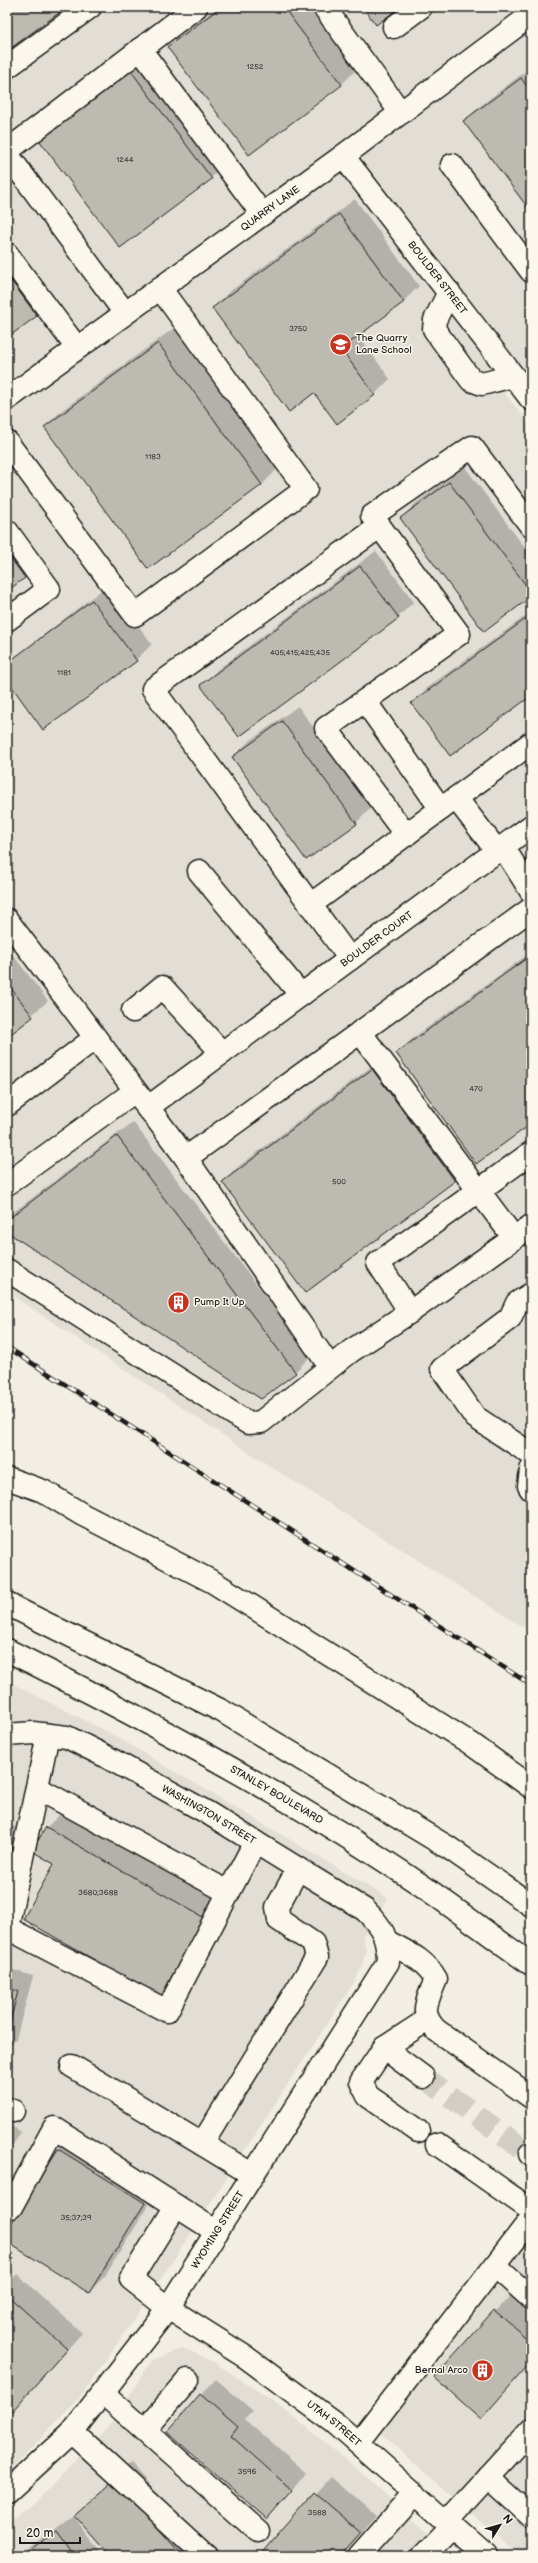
<svg xmlns="http://www.w3.org/2000/svg" width="538" height="2563" font-family="'Balsamiq Sans',sans-serif">
<style>
.built{fill:#e2ded5}
.shadow{fill:#0003}
.building{fill:#bdbab1;stroke:#1c1c1c}
.lines{fill:none;stroke-linecap:round;stroke-linejoin:round}
.minor-tunnel{stroke:#d2cec6;stroke-width:22;stroke-dasharray:22 11;stroke-linecap:butt}
.minor-casing{stroke:#1c1c1c;stroke-width:25}
.major-casing{stroke:#1c1c1c;stroke-width:25}
.minor{stroke:#fbf7ec;stroke-width:22}
.major{stroke:#fbf7ec;stroke-width:22}
.rail-casing{stroke:#1c1c1c;stroke-width:4.5}
.rail{stroke:#fbf7ec;stroke-width:3;stroke-dasharray:9;stroke-linecap:butt}
.labels{text-anchor:middle;dominant-baseline:central;stroke-width:3;stroke-linejoin:round;paint-order:stroke}
.number-label{font-size:8px;fill:#444441}
.street-label{font-size:10px;fill:#1c1c1c;stroke:#fbf7ec}
.poi-label{font-size:10px;fill:#1c1c1c;stroke:#fbf7ec;text-anchor:start}
</style>
<rect width="100%" height="100%" fill="#f2eee4"/>
<filter id="ink" filterUnits="userSpaceOnUse"><feTurbulence type="fractalNoise" baseFrequency=".025" numOctaves="2"/><feDisplacementMap in="SourceGraphic" scale="8" xChannelSelector="R" yChannelSelector="G"/><feConvolveMatrix kernelMatrix="1 2 1 2 8 2 1 2 1" color-interpolation-filters="sRGB"/></filter>
<g filter="url(#ink)">
<path class="built" d="M7 7H531V373L504 392 531 426V1632L268 1465 7 1292Z
M7 1681 110 1733 388 1898 363 1936 366 1950 362 1966 355 1981 144 2305 80 2397 7 2474Z
M531 2198V2556H519L362 2417 366 2415Z
M186 2349 217 2364 277 2404 342 2456 453 2556H7V2524L37 2501 113 2421 152 2360 174 2351Z"/>
<path class="shadow" d="M217 7H310L357 69 341 85 169 47 184 32Z
M147 56 227 162 211 178 120 246 56 124Z
M531 67V210L464 121 480 106Z
M355 199 419 286 403 302 358 335 390 379 375 394 337 422 314 392 213 308 229 292Z
M7 238 52 300 37 315 7 337Z
M174 328 277 469 262 485 45 427 61 411Z
M465 467 531 556V596L401 518 417 502Z
M7 516 40 562 7 590Z
M376 551 414 602 398 617 202 685 217 670Z
M108 585 152 644 136 660 44 728 7 679V663Z
M531 612V695L413 703 428 687Z
M298 706 371 808 356 823 233 757 248 742Z
M7 947 48 1001 7 1036Z
M531 952V1122L397 1053 413 1038Z
M388 1054 470 1164 455 1180 305 1291 223 1182 239 1166Z
M133 1122 311 1356 295 1372 261 1398 7 1231V1219L15 1211Z
M62 1812 223 1904 178 1983 55 1864 33 1851 47 1827Z
M7 1826 17 1827 7 1907Z
M7 1968 33 1976 16 2039 7 2048Z
M7 2123 21 2132 7 2154Z
M74 2134 160 2187 105 2276 89 2292 7 2241V2232L58 2149Z
M17 2274 82 2333 7 2417V2284Z
M511 2295 531 2313V2363L481 2417 436 2377Z
M216 2379 253 2411 245 2419 307 2473 267 2517 201 2395Z
M131 2464 213 2556H111L75 2515Z
M331 2477 376 2516 341 2556H260Z
M73 2515 103 2556H20L27 2549Z"/>
<path class="building" d="M7 7H67L7 51Z
M221 7H283L342 85 249 155 167 47Z
M363 7H401L376 25Z
M131 71 212 179 120 248 39 140Z
M521 78 531 92V212L463 121Z
M339 214 404 302 341 349 375 395 337 424 314 393 289 412 212 308Z
M7 275 37 316 7 338Z
M158 343 262 485 148 569 44 427Z
M449 482 531 592V597L484 632 400 518Z
M7 553 25 578 7 591Z
M360 566 399 618 239 737 200 685Z
M92 600 137 661 43 730 7 680V663Z
M531 615V696L450 756 411 703Z
M282 721 357 824 306 860 232 757Z
M531 955V1124L476 1164 396 1053Z
M7 983 33 1017 7 1037Z
M372 1069 455 1181 305 1293 222 1182Z
M117 1136 296 1373 261 1399 7 1232V1220Z
M46 1827 208 1920 163 1999 23 1919 54 1864 32 1851Z
M7 1988 18 1991 7 2033Z
M58 2149 145 2203 89 2293 7 2242V2230Z
M7 2295 67 2349 7 2417Z
M494 2310 531 2342V2362L481 2419 434 2377Z
M200 2394 238 2427 231 2436 292 2490 267 2519 167 2432Z
M115 2479 184 2556H110L74 2515Z
M314 2492 361 2532 340 2556H259Z
M57 2530 76 2556H22Z"/>
<g class="lines">
<path class="minor-tunnel" d="M423 2077 530 2154"/>
<defs>
<g id="minor">
<path d="M324 7 401 113"/>
<path d="M394 27 421 7"/>
<path d="M140 49 262 214"/>
<path d="M7 67 90 7"/>
<path d="M7 151 196 7"/>
<path d="M7 154 125 313"/>
<path id="s1" d="M343 156 531 399"/>
<path d="M452 165 531 271"/>
<path d="M7 254 77 348"/>
<path d="M449 292 435 320 434 329 471 380 482 384 513 376"/>
<path id="s2" d="M7 399 343 156 531 15"/>
<path d="M7 442 135 615 306 489 160 288"/>
<path d="M7 531 49 589 7 620"/>
<path d="M365 701 441 809"/>
<path d="M456 798 497 851"/>
<path d="M406 835 326 728 459 634 372 516 472 447 531 526"/>
<path d="M503 847 531 891"/>
<path d="M199 871 301 995"/>
<path d="M310 905 531 743"/>
<path d="M7 920 186 1158 330 1367"/>
<path d="M350 959 153 689 379 527"/>
<path d="M133 1011 162 987 222 1053"/>
<path d="M360 1032 514 1238"/>
<path d="M7 1105 95 1038"/>
<path id="s3" d="M147 1108 531 826"/>
<path d="M186 1158 531 909"/>
<path d="M7 1184 135 1091"/>
<path d="M7 1270 248 1423 261 1422 351 1351 410 1312 531 1226"/>
<path d="M531 1294 517 1303 510 1318 442 1369 475 1417 531 1454"/>
<path d="M410 1312 378 1263 531 1153"/>
<path d="M531 1470 529 1486 531 1489"/>
<path d="M7 1478 43 1491 83 1515 213 1582 470 1743 531 1787"/>
<path id="s4" d="M7 1735 33 1733 67 1737 105 1756 208 1813 365 1910C383 1928 388 1937 388 1962L168 2308 72 2432 7 2492"/>
<path d="M48 1735 7 1928 167 2011 255 1842"/>
<path d="M37 1788 228 1892"/>
<path d="M388 1942C406 1952 425 1959 436 1979 428 2001 418 2011 436 2030L531 2097"/>
<path d="M384 2048 423 2077"/>
<path d="M72 2066 202 2144"/>
<path d="M7 2109 13 2111"/>
<path d="M418 2131 368 2096 361 2082 384 2048 427 2020"/>
<path d="M437 2144 531 2210"/>
<path d="M530 2154 531 2155"/>
<path d="M253 2175 202 2144 317 1957 313 1943 279 1920 277 1907 298 1869"/>
<path id="s5" d="M176 2206 131 2279 168 2308 247 2358 335 2423 485 2556"/>
<path d="M11 2207 54 2128 217 2232"/>
<path d="M495 2266 531 2298"/>
<path d="M103 2393 258 2531"/>
<path d="M145 2430 188 2380"/>
<path d="M72 2432 207 2556"/>
<path d="M358 2443 531 2219"/>
<path d="M488 2477 531 2516"/>
<path d="M447 2522 531 2430"/>
<path d="M359 2556 415 2493"/>
<path d="M422 2556 451 2526"/>
</g>
<g id="major">
<path d="M7 1604 222 1711 449 1848 531 1905"/>
<path id="s6" d="M7 1650C148 1721 293 1798 424 1887 460 1912 495 1939 531 1964"/>
</g>
</defs>
<use href="#minor" class="minor-casing"/>
<use href="#major" class="major-casing"/>
<use href="#minor" class="minor"/>
<use href="#major" class="major"/>
<defs>
<path id="rail" d="M7 1347 531 1685"/>
</defs>
<use href="#rail" class="rail-casing"/>
<use href="#rail" class="rail"/>
</g>
</g>
<defs>
<symbol id="school-disc" viewBox="-11 -11 22 22"><circle r="9.5" fill="#c8321e" stroke="#fbf7ec"/><path d="M0-5L7-2L0 1L-7-2ZM-4 1L0 2.5L4 1V4Q0 6-4 4Z" fill="#fff"/></symbol>
<symbol id="building-disc" viewBox="-11 -11 22 22"><circle r="9.5" fill="#c8321e" stroke="#fbf7ec"/><path d="M-4-6H4V6H1V3H-1V6H-4ZM-2.5-4.3h1.7v1.8h-1.7ZM.8-4.3h1.7v1.8H.8ZM-2.5-1h1.7V.8h-1.7ZM.8-1h1.7V.8H.8Z" fill="#fff"/></symbol>
</defs>
<g fill-rule="evenodd">
<use href="#school-disc" x="328" y="332" width="25" height="25"/>
<use href="#building-disc" x="166" y="1290" width="25" height="25"/>
<use href="#building-disc" x="470" y="2358" width="25" height="25"/>
</g>
<g class="labels">
<g class="number-label">
<text x="255" y="66">1252</text>
<text x="125" y="159">1244</text>
<text x="298" y="328">3750</text>
<text x="153" y="456">1183</text>
<text x="300" y="652">405;415;425;435</text>
<text x="64" y="672">1181</text>
<text x="476" y="1088">470</text>
<text x="339" y="1181">500</text>
<text x="98" y="1892">3680;3688</text>
<text x="76" y="2217">35;37;39</text>
<text x="247" y="2471">3596</text>
<text x="317" y="2512">3588</text>
</g>
<g class="street-label">
<text stroke="none"><textPath href="#s2" startOffset="325">QUARRY LANE</textPath></text>
<text stroke="none"><textPath href="#s1" startOffset="154">BOULDER STREET</textPath></text>
<text stroke="none"><textPath href="#s3" startOffset="285">BOULDER COURT</textPath></text>
<text stroke="none"><textPath href="#s6" startOffset="306">STANLEY BOULEVARD</textPath></text>
<text stroke="none"><textPath href="#s4" startOffset="222">WASHINGTON STREET</textPath></text>
<text transform="translate(218 2230) rotate(-58)">WYOMING STREET</text>
<text stroke="none"><textPath href="#s5" startOffset="335">UTAH STREET</textPath></text>
</g>
<g class="poi-label">
<text x="356" y="338">The Quarry<tspan x="356" dy="12">Lane School</tspan></text>
<text x="194" y="1302">Pump It Up</text>
<text x="468" y="2370" text-anchor="end">Bernal Arco</text>
</g>
</g>
<rect width="538" height="2563" fill="none" stroke="#fbf7ec" stroke-width="24"/>
<rect x="12" y="12" width="514" height="2539" fill="none" stroke="#1c1c1c" stroke-width="1.5" filter="url(#ink)"/>
<g transform="translate(500 2525) rotate(53)" stroke="#fbf7ec" stroke-width="3" paint-order="stroke">
<path d="M0-3L7 15L0 10L-7 15Z" fill="#1c1c1c"/>
<text y="-6" font-size="11" font-weight="bold" text-anchor="middle" fill="#1c1c1c">N</text>
</g>
<path d="M20 2537v6h60v-6" fill="none" stroke="#1c1c1c" stroke-width="2"/>
<text x="26" y="2537" font-size="12" fill="#1c1c1c" stroke="#fbf7ec" stroke-width="3" paint-order="stroke">20 m</text>
</svg>
